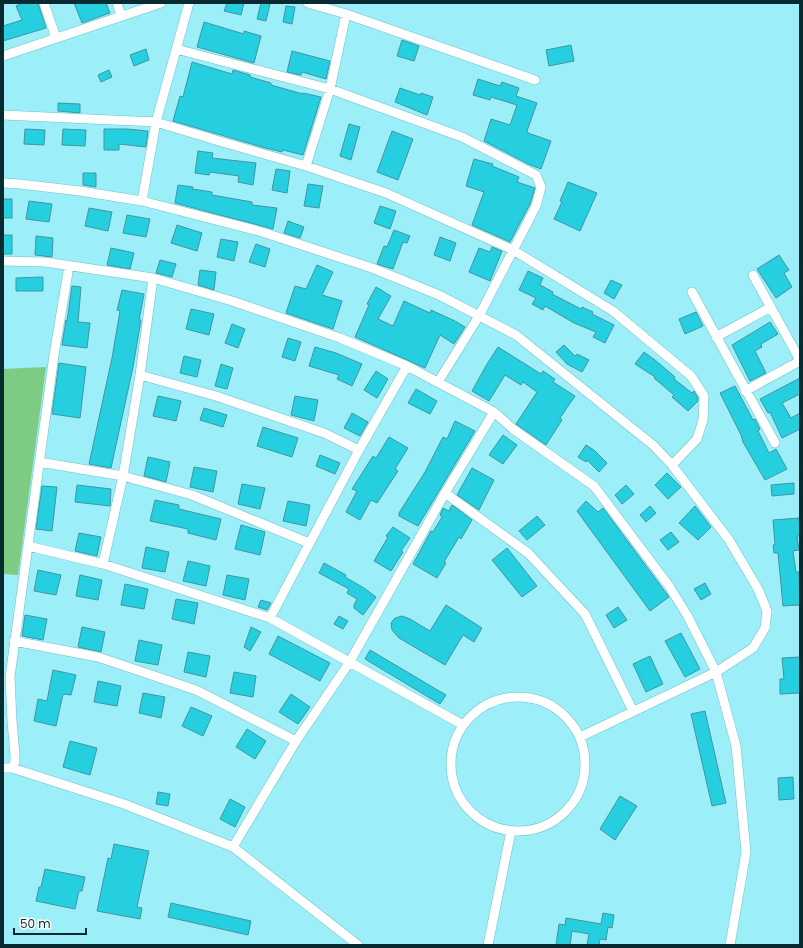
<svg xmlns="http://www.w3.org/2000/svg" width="803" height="948" font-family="Poppins,sans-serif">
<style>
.green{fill:#7ecb84}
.building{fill:#25cfe0;stroke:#42959f}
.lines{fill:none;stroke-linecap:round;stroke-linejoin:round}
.minor-casing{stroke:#6fc0ca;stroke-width:10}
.minor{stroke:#fff;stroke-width:9}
</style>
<rect width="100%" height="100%" fill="#9ceef8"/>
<path class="green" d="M46 367 18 575 3 574V369Z"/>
<path class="building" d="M23 3H38L46 28 3 41V26L22 20 16 6Z
M74 3H106L110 13 82 23Z
M227 3H244L241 15 224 11Z
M261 3 270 4 266 21 257 19Z
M286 6 295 7 292 24 283 22Z
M204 22 244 34V31L261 36 254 63 197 47Z
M402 40 419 46 414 61 397 56Z
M571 45 574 61 549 66 546 50Z
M146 49 149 60 134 66 130 55Z
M292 51 330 61 326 79 302 72 301 75 287 72Z
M192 62 232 74 233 70 250 75V77L271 83V85L303 94V93L321 97 303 155 283 150 282 152 262 147 173 121 180 96 183 97Z
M109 70 112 77 101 82 98 75Z
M478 79 500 86 502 82 519 88 516 96 537 103 527 131 528 133 551 141 541 169 528 164 484 141 491 119 510 125 517 105 491 97 490 100 473 95Z
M400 88 420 95 421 93 433 97 427 115 395 102Z
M58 103 80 104V113L58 111Z
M349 124 360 127 351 160 340 156Z
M25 129 45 130 44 145 24 144Z
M63 129 86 130 85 146 62 145Z
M104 129H127L148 131 146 147 119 144V150H104Z
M392 131 413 139 398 180 377 172Z
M198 151 213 153 212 158 256 163 253 185 238 182 239 176 210 172 209 175 195 173Z
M474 159 493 164 492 166 519 177 517 182 535 188 530 204 510 242 472 225 484 192 466 186Z
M276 169 290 171 287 193 272 190Z
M83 173H96V187L83 185Z
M568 182 597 193 580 231 554 219 562 202 560 201Z
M308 184 323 186 319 208 304 206Z
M178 185 193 187 192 189 212 192V195L252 202V205L277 208 273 229 175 203Z
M3 199H12V218H3Z
M29 201 52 204 49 222 26 219Z
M380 206 396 211 390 229 374 223Z
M89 208 112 212 108 231 85 226Z
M127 215 150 219 146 237 123 233Z
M288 221 304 227 300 238 284 233Z
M177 225 202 233 197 251 171 243Z
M394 230 410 236 407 243 403 242 393 269 377 264 384 246 387 247Z
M3 235H12V254H3Z
M36 236 53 238 52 257 35 255Z
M440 237 456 243 450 261 434 255Z
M221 239 238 242 234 261 217 257Z
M256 244 270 249 265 267 249 262Z
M492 247 502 251 490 281 469 272 479 248 490 252Z
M111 248 134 253 130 269 107 265Z
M779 255 789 270 784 273 792 287 776 298 757 269Z
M160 260 176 264 172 277 156 273Z
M317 265 333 272 322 295 342 301 333 329 286 313 295 286 306 289Z
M200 270 216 272 214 290 198 285Z
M528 271 543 278 540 285 553 292 552 294 581 309 582 307 593 312 592 314 614 325 605 343 593 337 596 332 574 323 545 306 543 310 532 304 536 298 519 290Z
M43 277V291H16V278Z
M611 280 622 285 614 299 604 293Z
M72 286 81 287 78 322 90 323 87 348 62 345 66 320 67 321Z
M376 287 391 296 378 319 393 326 404 301 430 313 431 310 455 321 465 327 454 344 440 335 425 368 355 337 369 305 367 304Z
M122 290 144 294 139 320H141L133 367 111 468 89 464 112 358 120 311 117 310Z
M191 309 214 314 209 335 186 329Z
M696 312 703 326 685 334 679 319Z
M770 322 778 334 761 344 762 347 755 351 766 373 750 381 732 345Z
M232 324 245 329 238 348 225 343Z
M288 338 301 342 295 361 282 357Z
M564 345 575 356 577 354 589 360 582 372 567 364 556 352Z
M315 347 336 353 362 364 352 386 337 379 339 375 309 366Z
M498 347 541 374 543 371 555 379 553 382 575 396 560 418 562 420 546 445 516 424 537 392 523 382 521 385 505 375 489 401 472 391 487 364Z
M644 352 655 360 675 377 674 379 692 393 694 391 698 398V401L688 411 672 397 674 395 654 378 655 377 635 364Z
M184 356 201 360 197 377 180 373Z
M59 363 86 367 80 418 52 414Z
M221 364 233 368 227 389 215 386Z
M376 371 388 379 377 398 364 390Z
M800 378V394L782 403 791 418 800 413V429L782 438 770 412 768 413 760 399Z
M735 386 753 420 755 419 760 429 758 431 769 453 776 449 787 469 765 480 743 442 741 435 720 393Z
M416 389 437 401 430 414 408 403Z
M158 396 181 401 176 421 153 416Z
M295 396 318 400 314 421 291 415Z
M204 408 227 415 223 427 200 420Z
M352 413 368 422 360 436 344 428Z
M455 421 475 431 418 526 399 516V513L425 472 443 437 447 439Z
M263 427 298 438 292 457 257 446Z
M503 435 517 445 503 464 489 455Z
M389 437 408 448 395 469 398 471 377 503 371 500 360 520 346 512 357 491 352 489 373 456 376 458Z
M586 445 594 450 607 463 599 472 587 460 586 462 578 457Z
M320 455 340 463 335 474 316 466Z
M148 457 170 462 166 482 144 476Z
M194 467 217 471 213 492 190 487Z
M472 468 494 480 479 510 457 495Z
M667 473 681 487 668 499 655 485Z
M794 483V494L772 496 771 485Z
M242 484 265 488 260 509 238 504Z
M77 485 111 489 110 506 75 502Z
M626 485 634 494 622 504 615 495Z
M42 486 57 487 52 531 36 529Z
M155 500 179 505V509L221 519 216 540 188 533V529L150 521Z
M288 501 310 505 306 526 283 521Z
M586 501 598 512 603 508 669 597 650 611 577 511Z
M452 505 472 520 461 539 459 537 444 562 446 563 437 578 413 564 431 531 433 532 442 517 440 515 443 508 449 511Z
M650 506 656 513 646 522 640 515Z
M695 506 711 527 698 540 679 523Z
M537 516 545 525 527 540 519 531Z
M799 518 800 536H797L799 550 793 551 796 572H799L800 605 783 606 778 553H774L773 545H775L773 520Z
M241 525 265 532 260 555 235 549Z
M393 527 410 538 401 551 403 552 391 571 374 561 388 537 386 536Z
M671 532 679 542 668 550 660 540Z
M79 533 101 537 97 556 75 551Z
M146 547 169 552 165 572 142 568Z
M507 548 537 586 522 597 492 560Z
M188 561 210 566 206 586 183 581Z
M324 563 346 575 345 577 364 588 376 597 363 615 354 608V605L357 599 347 593 349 589 319 573Z
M38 570 61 575 56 595 34 591Z
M80 575 102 580 98 600 76 596Z
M227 575 249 579 245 600 223 595Z
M705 583 711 594 701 600 694 589Z
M125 584 148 589 144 609 121 605Z
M176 599 198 603 194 624 172 619Z
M261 600 271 603 267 610 258 607Z
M446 605 482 628 474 642 463 635 445 665 399 638 392 630 391 623 395 618 402 616 410 619 430 631Z
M618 607 627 620 614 628 606 615Z
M25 615 47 619 43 640 22 636Z
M339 616 348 621 343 629 334 624Z
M82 627 105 632 101 652 78 647Z
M251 627 261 632 250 651 244 647Z
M681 633 700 669 685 677 665 641Z
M278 636 330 663 320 681 269 654Z
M139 640 162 645 158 665 135 661Z
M370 650 446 695 440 704 365 659Z
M188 652 210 656 206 677 184 672Z
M650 656 663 684 646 692 633 664Z
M800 657V693L780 694V679H784L782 658Z
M53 670 76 675 71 695 63 694 56 726 34 721 38 699 47 701Z
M234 672 256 676 253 697 230 693Z
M98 681 121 686 117 706 94 702Z
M143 693 165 697 161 718 139 713Z
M291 694 310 707 298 724 279 712Z
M191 707 212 716 203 736 182 726Z
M705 711 726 803 712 806 691 714Z
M247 729 266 741 255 759 236 747Z
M70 741 97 748 90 775 63 767Z
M793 777 794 799 779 800 778 778Z
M158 792 170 794 168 806 156 804Z
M620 796 637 806 615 840 600 829Z
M230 799 245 807 235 827 220 819Z
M114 844 149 851 137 907 142 908 140 919 97 911 108 858 111 859Z
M45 869 85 877 82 891H79L75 909 36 901 39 887H41Z
M171 903 251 921 248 935 168 917Z
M603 913 614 915 612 928 608 927 606 940 600 939 599 945H587L589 934 572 931 570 945H556L559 924 565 925 566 918 601 924Z"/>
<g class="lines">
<defs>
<path id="minor" d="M44 3 56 38
M117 3 121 16
M308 3 346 14 535 80
M176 49 330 89 462 137 536 175 541 187 536 206 479 316 438 382
M3 56 161 3
M3 115 156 122 219 141 306 166 386 193 513 250 613 311 691 376 704 396 703 420 697 439 672 465
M306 166 330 89 346 14
M3 183 20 184 80 191 142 201 259 231 372 268 439 295 516 335 653 445 672 465 729 540 758 589 767 611 765 628 753 648 716 672 580 737
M142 201 156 122 189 3
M3 261 45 262 153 278 232 301 340 338 407 366 494 412 513 429 594 486 669 586 687 615 716 672 736 746 746 852 730 945
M753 275 800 360
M692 292 775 443
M716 337 771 307
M140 375 216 396 324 433 359 450
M745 391 800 361
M39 462 123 476 192 495 309 543
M445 493 528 553 585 614 633 711
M28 546 103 564 270 618 463 725
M103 564 123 476 140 375 153 278
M270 618 359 450 407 366
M14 641 98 657 196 690 296 741
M451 764a67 67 0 1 1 134 0a67 67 0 1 1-134 0Z
M3 768H12L15 762V755L12 721 10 677 54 355 69 266
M12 768 124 804 233 847 358 945
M233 847 296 741 349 663 445 493 494 412
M488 945 511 831"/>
</defs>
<use href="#minor" class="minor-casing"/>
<use href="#minor" class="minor"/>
</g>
<rect width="803" height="948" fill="none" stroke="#072b30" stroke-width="8"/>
<path d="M14 928v6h72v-6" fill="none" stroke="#072b30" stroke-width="2"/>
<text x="20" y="928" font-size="12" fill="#072b30" stroke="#ffffff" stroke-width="3" paint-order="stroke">50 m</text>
</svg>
